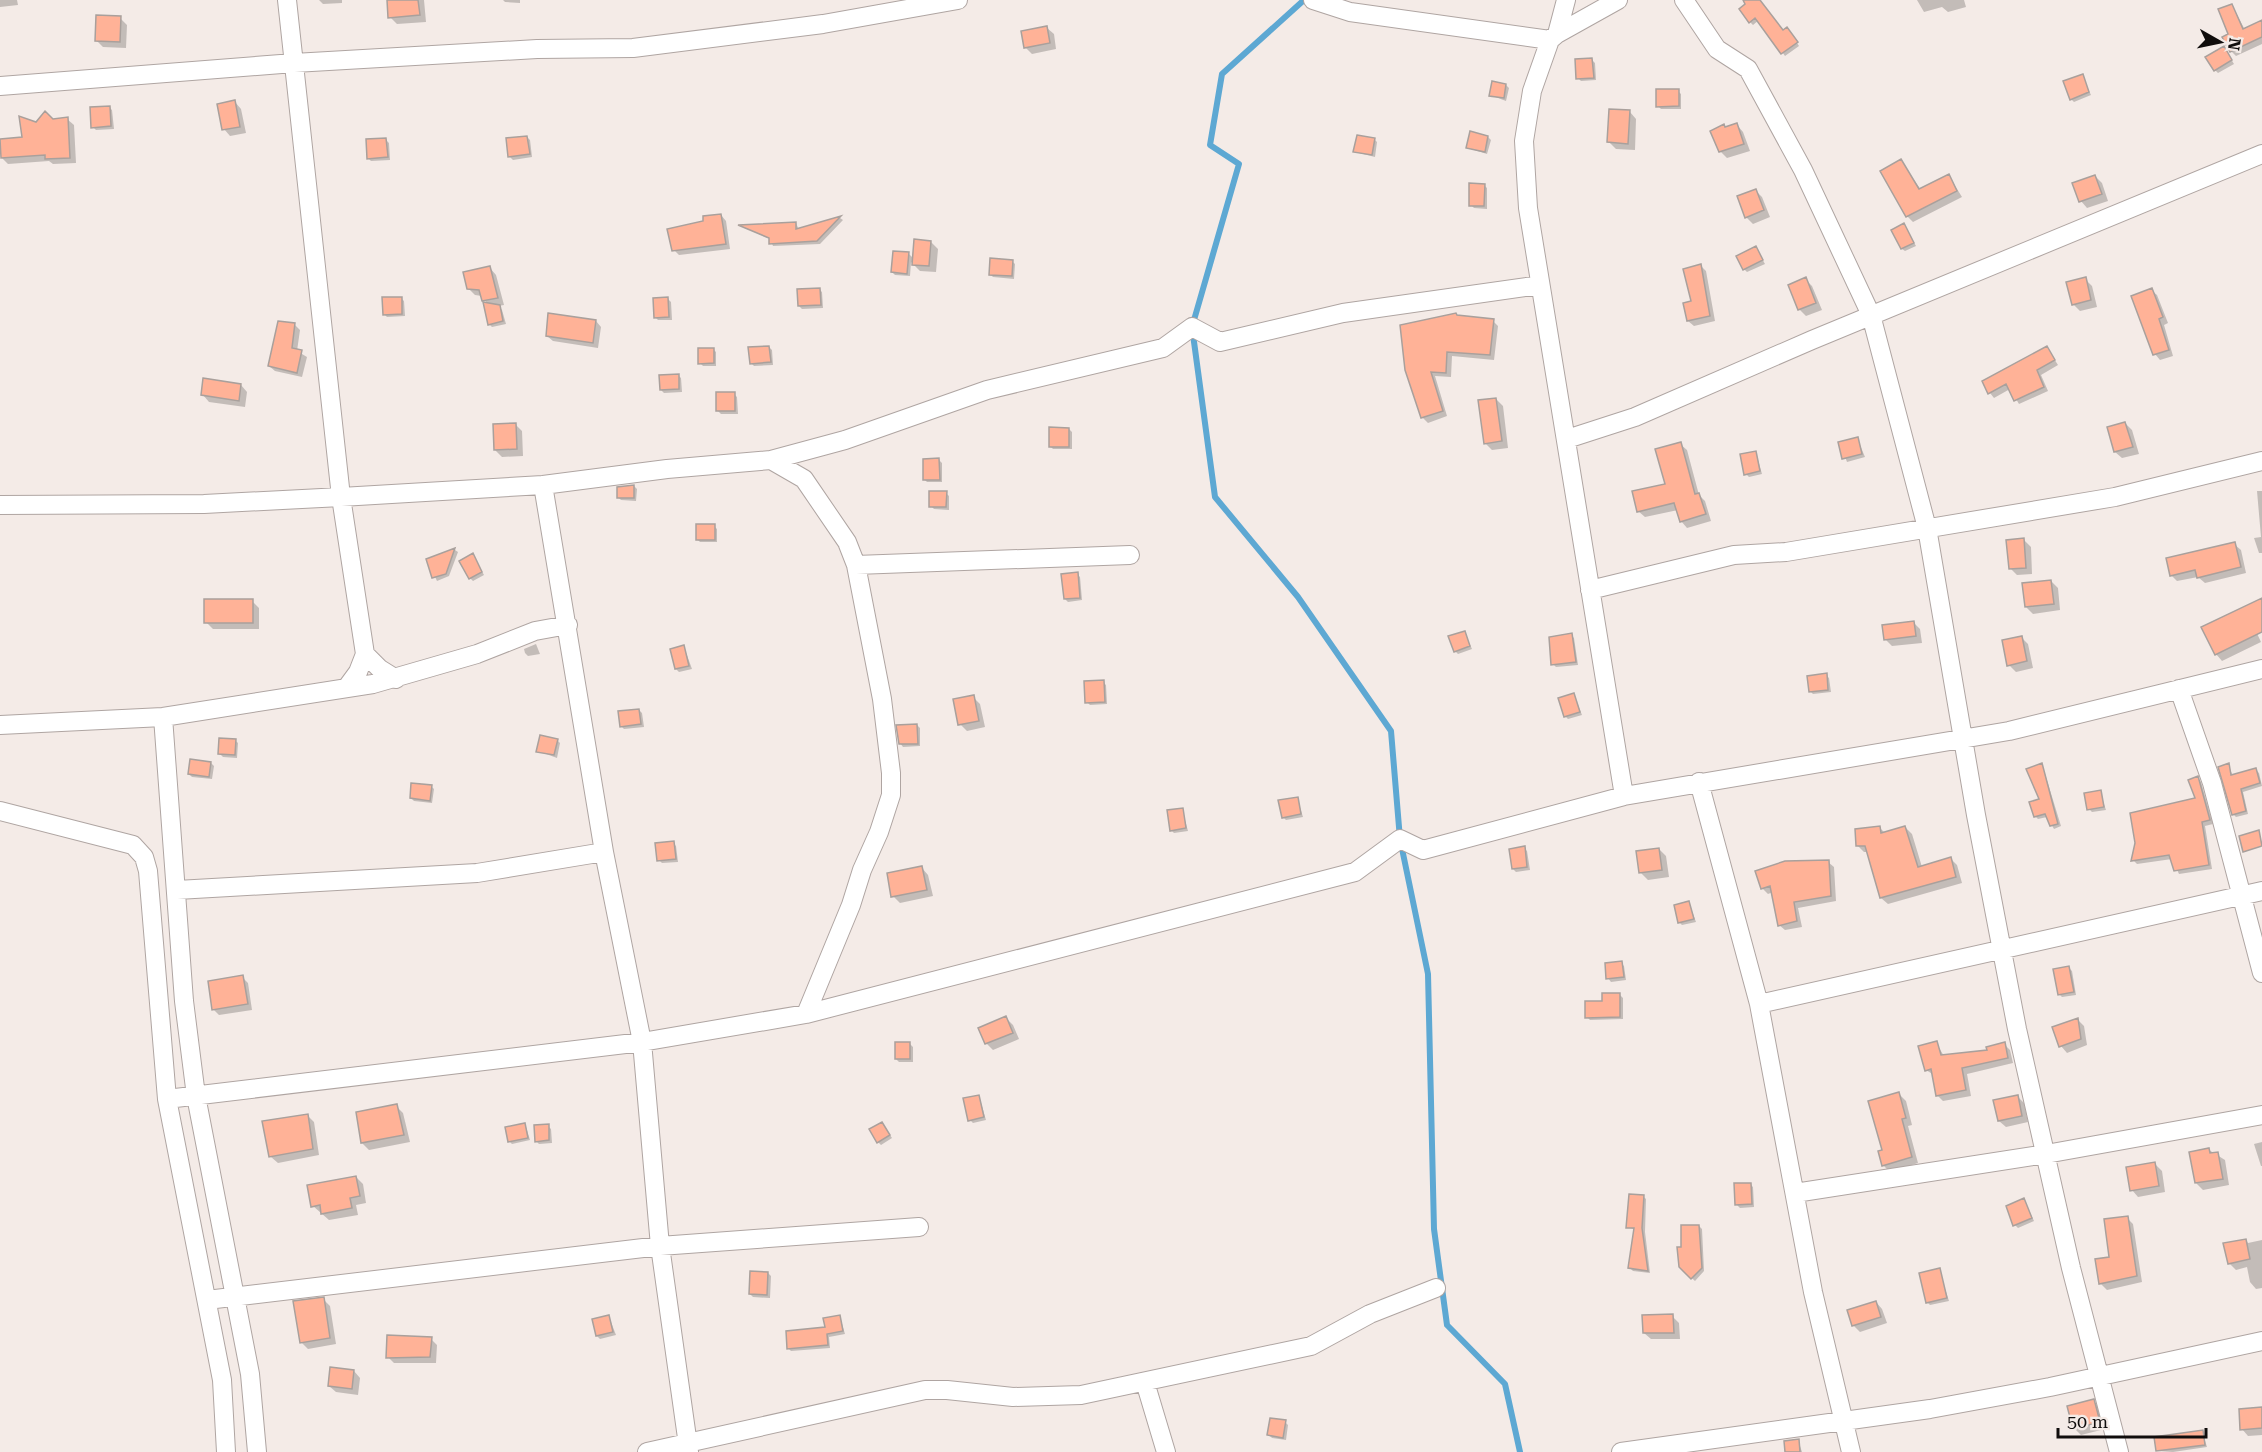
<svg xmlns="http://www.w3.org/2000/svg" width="2262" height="1452" font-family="'Roboto Serif',serif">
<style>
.shadow{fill:#0003}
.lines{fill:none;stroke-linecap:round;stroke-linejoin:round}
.stream{stroke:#5da8d3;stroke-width:6}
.building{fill:#ffb297;stroke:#a9a09c;stroke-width:1.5}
.minor-casing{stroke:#afa5a2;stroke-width:20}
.minor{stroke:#fff;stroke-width:18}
</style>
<rect width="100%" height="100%" fill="#f4ebe7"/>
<path class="shadow" d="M0 0H17L18 5 0 7Z
M319 0H342V3L323 4Z
M388 0H424L426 22 397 24 390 17Z
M503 0H520V3L505 2Z
M1744 0H1759L1783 32H1790L1799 46 1785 56 1759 20 1753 25 1750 22Z
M1917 0H1964L1966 7 1948 12 1942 7 1924 12Z
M2232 5 2245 30 2262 22V44L2236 56 2231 51Z
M120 18 127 25 126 48 103 47 96 40Z
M1047 28 1054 34 1056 49 1032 54 1025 47Z
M2226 51 2234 64 2218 73 2215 70Z
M1592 60 1595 63 1596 80 1581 81 1578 78Z
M2082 76 2091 95 2074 102 2071 99Z
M1506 85 1509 88 1506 101 1490 95Z
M1678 91 1681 94V109H1661L1658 106Z
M235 102 241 109 246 133 230 136 224 129Z
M109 107 112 110 114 129 96 130 93 127Z
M1630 112 1636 119 1635 150 1616 149 1609 142Z
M67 119 74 125 76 163 53 164 49 161 8 164 2 158 37 123Z
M1737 125 1743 132 1750 151 1727 158 1720 151 1726 128Z
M527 137 530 140 532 157 513 160 510 157Z
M1488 137 1491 140 1487 154 1468 148Z
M1374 139 1377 142 1375 157 1355 152Z
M386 140 389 143 390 160 371 161 368 158Z
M1901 161 1921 190 1949 176 1962 197 1913 222 1907 216Z
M2095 176 2102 183 2108 201 2087 208 2081 201Z
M1484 185 1487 188V209L1474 208 1471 205Z
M1755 190 1762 197 1770 217 1753 224 1746 217Z
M721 215 726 221 730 249 679 255 674 250Z
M840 218 843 220 820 244 773 246 770 239 741 226 796 223 799 230Z
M1904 225 1916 246 1905 251 1902 249Z
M931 242 938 249 936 272 920 271 911 262 910 276 895 275 892 272 908 253 914 259Z
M1756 248 1765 264 1747 272 1744 269Z
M1012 261 1015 264 1014 279 993 277 990 274Z
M1701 266 1706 271 1715 321 1694 326 1688 321Z
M490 268 496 275 504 305 498 306 502 310 506 324 492 327 489 324 488 305 482 296 475 295 468 288Z
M1805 279 1812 286 1822 310 1806 316 1799 309Z
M2085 279 2092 286 2097 307 2080 311 2073 304Z
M819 289 822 292 823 308 802 309 799 306Z
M2151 290 2157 295 2168 323 2164 325 2173 356 2160 360 2155 354Z
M401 298 404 301 405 316 387 317 384 314Z
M668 299 671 302 672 320H658L655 317Z
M1459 317 1493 321 1498 326 1494 360 1452 356 1451 377 1435 376 1447 416 1428 423 1422 417 1407 369Z
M596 321 601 327 598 348 553 341 547 336Z
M294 324 300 330 297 351 307 357 302 377 275 371 269 366Z
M769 347 772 350 773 365 754 366 751 363Z
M2047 348 2058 365 2041 375 2048 391 2019 404 2010 389 1994 398 1990 393 1984 382Z
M713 349 716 352V366H703L700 363Z
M678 375 681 378 682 392 664 393 661 390Z
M241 385 247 392 245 407 209 402 203 395Z
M734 394 737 397 738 414H721L718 411Z
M1496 399 1503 406 1508 448 1492 450 1485 443Z
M2125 423 2132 430 2139 454 2122 458 2115 452Z
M515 424 522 431 523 456 502 457 495 450Z
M1069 429 1072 432V449H1053L1050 446Z
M1857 438 1865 457 1847 462 1840 443Z
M1680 444 1687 450 1699 495 1705 501 1711 521 1687 528 1681 521 1678 510 1645 517 1638 511 1667 485Z
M1756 453 1762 474 1749 477 1746 474Z
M939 460 942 463V482H927L924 479Z
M634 486 637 489 636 501 621 500 618 497Z
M2257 491H2262V553H2259L2254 538 2261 537Z
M946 493 949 496V510L934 509 931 506Z
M714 526 717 529V542H700L697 539Z
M2024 540 2031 547 2032 574 2017 575 2010 568Z
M2234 544 2241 550 2246 573 2205 583 2198 577 2177 581 2171 575Z
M455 550 458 552 449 576 437 581 427 560Z
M473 555 484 575 473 581 470 578Z
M1077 574 1080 577 1082 600 1068 602 1065 599Z
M2051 581 2058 588 2060 610 2033 614 2026 607Z
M2262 600V626L2254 627 2261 642 2222 661 2216 654Z
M252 601 259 608V629H213L206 622Z
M1913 622 1920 629 1922 643 1892 646 1886 640Z
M1464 632 1472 649 1458 654 1455 651Z
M1571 635 1574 638 1578 665 1556 667 1553 664Z
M2021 637 2028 644 2033 668 2016 672 2009 665Z
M536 644 540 654 528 656 525 653 524 649Z
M684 647 692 669 679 672 676 669Z
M1826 675 1829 678 1831 692 1813 694 1810 691Z
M1103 682 1106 685 1107 704 1090 705 1087 702Z
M1574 695 1582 715 1568 719 1565 716Z
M973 697 980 704 985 727 967 731 960 724Z
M639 710 642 713 644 727 624 729 621 726Z
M917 725 920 728V746L903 747 900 743Z
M235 740 238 743 237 758 223 757 220 754Z
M557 740 560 743 557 758 538 751Z
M211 763 214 766 212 779 192 777 189 774Z
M2042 764 2061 826 2054 829 2047 817 2038 819 2035 816 2041 800Z
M2228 765 2233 776 2256 770 2259 773 2262 786 2243 792 2248 814 2236 817 2233 814Z
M2197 778 2201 782 2213 824 2205 826 2212 869 2179 874 2172 859 2137 864 2133 860 2197 799Z
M431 786 434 789 432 803 414 801 411 798Z
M2100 792 2106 810 2092 812 2089 809Z
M1297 798 1303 817 1286 820 1283 817Z
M1182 809 1188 831 1174 833 1171 830Z
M1905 827 1912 834 1922 867 1950 858 1957 865 1962 883 1888 904 1881 898 1868 852H1864L1858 846 1880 828 1885 833Z
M673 843 676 846 678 862 662 863 659 860Z
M1524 848 1527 851 1530 870 1516 872 1513 869Z
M1659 849 1666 856 1669 877 1648 880 1641 873Z
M1828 862 1834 867 1836 901 1798 908 1802 927 1785 930 1779 925 1773 892 1768 894 1762 888Z
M922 868 928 875 933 896 900 903 893 896Z
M1689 903 1696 922 1682 925 1679 922Z
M1621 963 1624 966 1626 980 1611 982 1608 978Z
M2069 968 2072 971 2076 995 2062 997 2059 994Z
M242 977 248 983 252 1010 219 1015 213 1009Z
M1620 995 1623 998V1019L1590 1020 1587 1017 1603 1003Z
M1006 1018 1013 1025 1019 1039 993 1050 986 1043Z
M2077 1019 2084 1026 2087 1045 2067 1053 2061 1046Z
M1936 1043 1944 1056 1989 1052 2004 1044 2010 1050 2013 1063 1967 1074 1971 1096 1943 1101 1937 1095 1934 1075 1926 1070Z
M910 1044 913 1047V1062H899L896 1059Z
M1899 1094 1906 1101 1912 1125 1908 1126 1918 1163 1890 1172 1883 1165 1884 1151Z
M979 1096 986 1120 973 1123 970 1120Z
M2017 1096 2024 1103 2028 1122 2006 1127 1999 1121Z
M396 1106 403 1113 410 1142 369 1150 362 1143Z
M307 1115 314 1122 319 1155 278 1163 271 1157Z
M525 1124 530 1140 512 1144 509 1141Z
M548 1126 551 1129 552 1143 539 1144 536 1141Z
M884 1126 892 1138 881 1145 878 1142Z
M2262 1142V1166H2261L2254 1144Z
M2209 1150 2225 1160 2229 1185 2203 1190 2196 1183Z
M2155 1164 2162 1171 2165 1192 2138 1197 2132 1190Z
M356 1177 363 1184 366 1203 356 1205 358 1215 329 1220 313 1206Z
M1750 1184 1753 1187 1754 1207 1740 1208 1737 1205Z
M1643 1196 1646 1199 1645 1232 1650 1273 1633 1271 1630 1268 1636 1230 1627 1227Z
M2024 1200 2034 1221 2018 1228 2015 1225Z
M2127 1218 2133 1224 2142 1282 2107 1290 2101 1284 2097 1261 2111 1258Z
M1699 1226 1702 1229 1704 1271 1695 1281 1680 1267Z
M2262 1240V1288L2256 1289 2250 1282 2247 1267 2236 1270 2229 1263 2246 1241 2248 1243Z
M1939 1270 1949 1301 1930 1305 1927 1302Z
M768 1273 771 1276 770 1298 753 1297 750 1294Z
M323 1299 330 1306 336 1344 308 1349 301 1342Z
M1876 1302 1882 1309 1887 1323 1860 1332 1853 1325Z
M1672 1316 1679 1323 1680 1339H1651L1644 1333Z
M609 1317 616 1335 600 1339 597 1336Z
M840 1317 845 1334 829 1337 830 1348 791 1351 788 1348 827 1328Z
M431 1339 437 1345 436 1363H394L388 1357Z
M354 1371 360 1378 358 1395 336 1392 329 1386Z
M2093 1401 2100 1408 2105 1429 2081 1435 2074 1428Z
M2262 1409V1435L2248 1436 2242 1429Z
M1285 1422 1288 1425 1286 1440 1272 1438 1269 1435Z
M2202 1431 2207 1447 2173 1452 2158 1451Z
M1798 1440 1802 1452H1787Z"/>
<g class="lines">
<path class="stream" d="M1304 0 1222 74 1210 145 1239 164 1192 327 1215 497 1298 597 1391 731 1400 839 1428 974 1434 1229 1447 1325 1505 1384 1520 1452"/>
</g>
<path class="building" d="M387 0H418L420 15 388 18Z
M1743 0H1760L1783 30 1787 27 1798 42 1781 54 1755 18 1749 23 1739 9 1745 4Z
M2232 4 2243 29 2262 20V37L2230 52 2222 37 2228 34 2218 9Z
M96 15 121 16 120 42 95 41Z
M1047 26 1050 43 1024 48 1021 31Z
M2224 46 2232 60 2214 71 2205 57Z
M1592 58 1594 78 1576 79 1575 59Z
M2083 74 2089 92 2070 100 2063 81Z
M1492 81 1506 84 1504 98 1489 96Z
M1656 89H1679V106L1656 107Z
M235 100 240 127 222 130 217 104Z
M110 106 111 126 91 128 90 107Z
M1609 109 1630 110 1628 144 1607 142Z
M45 111 53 119 68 117 70 158 45 159V155L1 158 0 139 22 137 19 116 36 122Z
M1737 123 1744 144 1719 152 1710 131 1724 124 1725 127Z
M1470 131 1488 136 1485 152 1466 148Z
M1357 135 1375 138 1372 155 1353 152Z
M527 136 530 154 508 157 506 138Z
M386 138 388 157 367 159 366 139Z
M1901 159 1919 189 1949 174 1957 191 1906 217 1880 171Z
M2095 175 2102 194 2079 202 2072 183Z
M1469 183 1485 184 1484 206H1469Z
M1756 189 1764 210 1745 218 1737 196Z
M721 214 726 244 672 251 667 229 703 221V216Z
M841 216 817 241 769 244V238L738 225 796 222V229Z
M1904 223 1914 243 1901 249 1891 230Z
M914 239 931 241 929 266 912 265Z
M1756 246 1763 260 1743 270 1736 256Z
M893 251 909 252 907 274 891 272Z
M990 258 1013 260 1012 276 989 275Z
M1701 264 1710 316 1687 321 1683 303 1691 301 1683 269Z
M490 266 498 298 482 301 479 290 467 289 463 272Z
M1806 277 1816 303 1798 310 1788 285Z
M2086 277 2091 300 2072 305 2066 282Z
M820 288 821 305 798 306 797 289Z
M2152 288 2163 317 2159 319 2169 350 2153 355 2131 296Z
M382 297H402V314L383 315Z
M668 297 669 317 654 318 653 298Z
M483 302 500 305 503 321 488 325Z
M548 313 596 320 593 343 546 336Z
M1456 313 1457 315 1494 319 1490 355 1447 352 1446 373 1431 372 1443 411 1421 418 1405 370 1400 325Z
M278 321 295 323 292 348 302 350 297 373 268 366Z
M769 346 771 362 750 364 748 347Z
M2047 346 2055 360 2037 370 2044 387 2014 401 2006 384 1988 394 1982 381Z
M698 348H714V363L698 364Z
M679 374V389L660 390 659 375Z
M203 378 241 384 239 401 201 395Z
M716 392H735V411H716Z
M1496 398 1502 441 1484 444 1478 400Z
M2125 422 2133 447 2114 452 2107 427Z
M516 423 517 449 494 450 493 424Z
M1049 427 1069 428V447H1049Z
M1858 437 1862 454 1842 459 1838 442Z
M1681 442 1695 494 1699 493 1706 514 1680 522 1674 503 1637 512 1632 491 1665 484 1655 449Z
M1756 451 1760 471 1744 475 1740 454Z
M939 458 940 480H923V459Z
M634 485V498H617V487Z
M929 491H947L946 507H929Z
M696 524H715V540H696Z
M2024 538 2026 568 2009 569 2006 540Z
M2235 542 2241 567 2197 578 2195 570 2170 576 2166 558Z
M455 548 446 574 432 578 426 559Z
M473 553 482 572 469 579 459 561Z
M1078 572 1080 598 1064 599 1061 574Z
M2051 580 2054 604 2025 607 2022 583Z
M2262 598V632L2215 655 2201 627Z
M204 599H253V623H204Z
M1914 621 1916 636 1884 640 1882 625Z
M1465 631 1470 646 1454 652 1448 636Z
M1572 633 1576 662 1551 665 1549 637Z
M2022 636 2027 661 2007 666 2002 640Z
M684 645 689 666 675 669 670 649Z
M1827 673 1828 690 1809 692 1807 676Z
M1104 680 1105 702 1085 703 1084 681Z
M1574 693 1580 712 1564 717 1558 698Z
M974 695 979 721 958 725 953 699Z
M639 709 641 724 620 727 618 711Z
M917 724 918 744H899L896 725Z
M540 735 558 739 554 755 536 752Z
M219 738 236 739 235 755 218 754Z
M190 759 211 762 209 777 188 774Z
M2042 763 2058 824 2050 826 2045 814 2034 817 2029 802 2039 799 2026 769Z
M2229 763 2231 775 2256 768 2260 783 2241 789 2246 811 2232 815 2218 767Z
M2198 776 2210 820 2202 822 2209 865 2174 871 2169 855 2131 861 2135 843 2130 813 2195 798 2188 780Z
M411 783 432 785 430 801 410 798Z
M2101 790 2104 807 2087 810 2084 793Z
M1298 797 1301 814 1282 818 1278 800Z
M1183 808 1186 828 1170 831 1167 810Z
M1880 826 1881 833 1905 826 1918 867 1951 857 1956 877 1880 898 1865 846H1856L1855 829Z
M2259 830 2262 846 2243 852 2239 836Z
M674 841 676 859 657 861 655 843Z
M1525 846 1527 867 1512 869 1509 849Z
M1659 848 1662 870 1639 873 1636 851Z
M1829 860 1831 896 1794 902 1797 921 1778 926 1770 886 1761 889 1755 871 1785 861Z
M922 866 927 890 891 897 887 873Z
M1689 901 1694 919 1678 923 1674 905Z
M1622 961 1624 977 1606 979 1605 963Z
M2069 966 2074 992 2058 995 2053 969Z
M243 975 248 1004 212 1010 208 981Z
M1602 993H1620V1017L1585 1018V1001H1602Z
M1006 1016 1013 1033 985 1044 978 1028Z
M2078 1018 2081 1039 2059 1047 2052 1027Z
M1937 1041 1941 1055 1987 1050 1986 1047 2005 1042 2008 1058 1962 1068 1966 1090 1936 1096 1931 1069 1925 1071 1918 1046Z
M895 1042H910V1059H895Z
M1899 1092 1906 1118 1902 1119 1912 1157 1882 1166 1878 1151 1882 1150 1868 1101Z
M979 1095 984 1117 968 1121 963 1098Z
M2018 1095 2022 1116 1998 1121 1993 1100Z
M397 1104 404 1135 361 1143 356 1112Z
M308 1114 313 1149 269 1157 262 1121Z
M882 1122 890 1135 877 1143 869 1129Z
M525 1123 528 1138 508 1142 505 1127Z
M549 1124V1140L535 1142 534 1125Z
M2209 1148 2210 1153 2218 1152 2223 1179 2195 1183 2189 1152Z
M2155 1162 2159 1186 2130 1191 2126 1167Z
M356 1176 360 1196 350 1198 352 1208 321 1214 320 1205 311 1207 307 1185Z
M1734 1183H1751L1752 1204 1735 1205Z
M1629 1194 1644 1195 1642 1228 1648 1271 1628 1268 1634 1228H1626Z
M2024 1198 2032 1218 2013 1226 2006 1206Z
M2128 1216 2137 1276 2099 1284 2095 1259 2109 1257 2104 1219Z
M1681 1225H1699L1702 1268 1691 1279 1679 1267 1677 1247H1681Z
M2246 1239 2250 1259 2228 1264 2223 1243Z
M1940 1268 1947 1298 1926 1303 1919 1273Z
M750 1271 768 1272 767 1295 749 1294Z
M324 1297 330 1338 300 1343 293 1301Z
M1876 1301 1881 1317 1852 1326 1847 1310Z
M1673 1314 1674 1333H1643L1642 1315Z
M609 1315 613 1332 596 1336 592 1319Z
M840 1315 843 1331 827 1334 828 1345 787 1349 786 1331 825 1327 823 1318Z
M387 1335 432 1337 430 1357 386 1358Z
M330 1367 354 1370 352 1389 328 1386Z
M2094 1399 2100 1422 2073 1429 2067 1406Z
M2262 1407V1428L2240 1430 2239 1409Z
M1270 1418 1286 1420 1283 1438 1267 1435Z
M2203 1430 2205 1445 2156 1451 2154 1437Z
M1799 1439 1800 1452H1785L1784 1441Z"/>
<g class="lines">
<defs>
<path id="minor" d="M287 0 341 497 365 654 358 672 347 687
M1313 0 1350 12 1550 40
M1566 0 1557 34 1550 40 1532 91 1524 141 1528 208 1624 796
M1684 0 1717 49 1748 69 1803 170 1871 315 1927 528 1976 815 2017 1029 2071 1268 2119 1452
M1557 34 1618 0
M0 86 294 63 537 49 633 48 823 24 958 0
M1567 439 1635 417 1812 340 2262 154
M771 460 804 479 847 542 856 565 882 699 891 773V795L879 832 862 870 851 905 806 1014
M543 485 604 852 642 1042 660 1246 689 1452
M0 505 204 504 341 497 543 485 667 469 771 460 845 440 987 390 1163 348 1192 327 1220 342 1343 313 1540 285
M856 565 1130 555
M1590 590 1734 555 1786 552 2115 497 2262 461
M365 654 380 669 396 679
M2179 689 2212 783 2262 973
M163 717 184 1001 196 1096 250 1374 257 1452
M0 725 163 717 373 684 477 654 535 631 568 625
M1699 782 1759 1004 1813 1292 1851 1452
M0 811 133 845 144 857 148 871 167 1099 222 1380 226 1452
M177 890 477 873 604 852
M1759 1004 2262 891
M167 1099 642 1042 806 1014 1355 872 1400 839 1423 850 1624 796 2009 731 2262 669
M1795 1193 2046 1154 2262 1115
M207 1300 660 1246 919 1227
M1145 1382 1166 1452
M647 1452 925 1390H947L1013 1397 1081 1395 1311 1346 1370 1314 1436 1288
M1621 1452 1930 1409 2050 1387 2262 1341"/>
</defs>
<use href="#minor" class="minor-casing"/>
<use href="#minor" class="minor"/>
</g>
<g transform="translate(2220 42) rotate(99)" stroke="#f4ebe7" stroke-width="4.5" paint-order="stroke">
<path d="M0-4.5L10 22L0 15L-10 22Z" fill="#100d0c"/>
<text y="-9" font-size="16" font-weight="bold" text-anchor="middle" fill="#100d0c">N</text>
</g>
<path d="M2058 1428v9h148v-9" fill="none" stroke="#100d0c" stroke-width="3"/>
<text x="2067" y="1428" font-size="18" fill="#100d0c" stroke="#f4ebe7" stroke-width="4.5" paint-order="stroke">50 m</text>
</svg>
